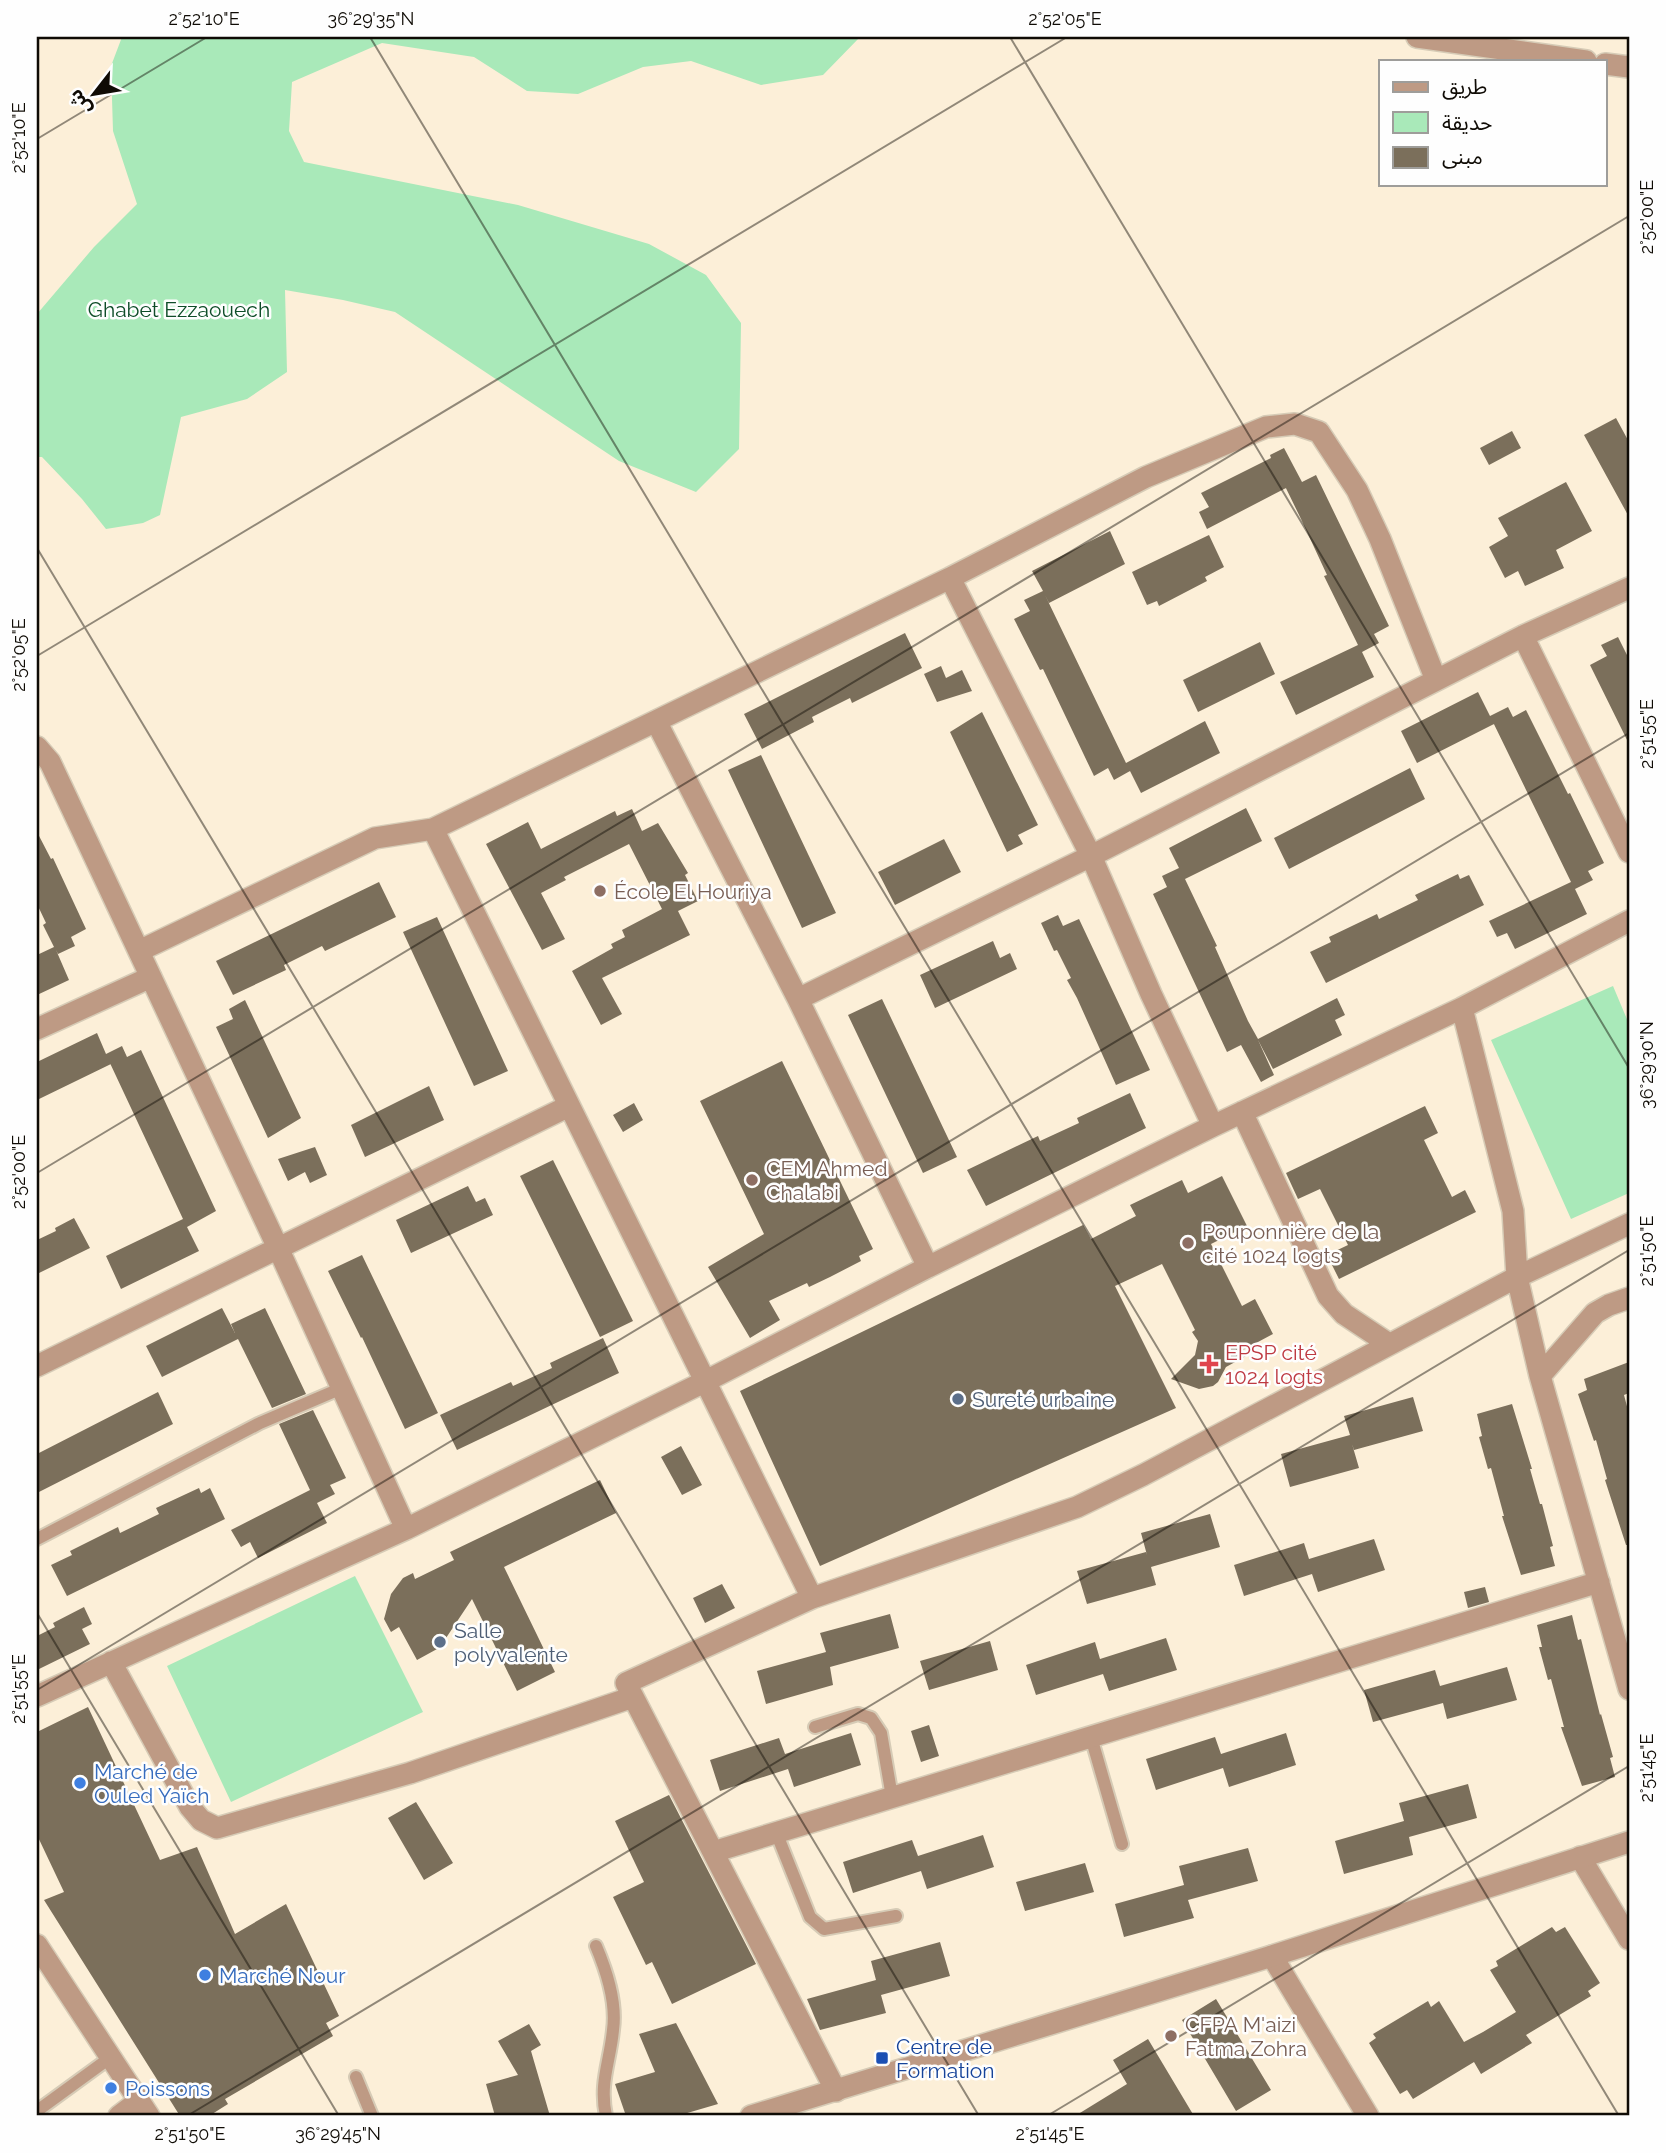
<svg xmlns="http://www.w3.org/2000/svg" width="1666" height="2153" font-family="Raleway,'Noto Sans Arabic',sans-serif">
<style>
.green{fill:#a9e9b9}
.building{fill:#7b6f5b}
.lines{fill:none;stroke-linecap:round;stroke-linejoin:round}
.service-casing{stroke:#d6cbb6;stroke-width:16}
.minor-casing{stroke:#d6cbb6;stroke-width:24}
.tertiary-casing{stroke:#d6cbb6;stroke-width:24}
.service{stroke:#be9a84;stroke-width:12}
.minor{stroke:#be9a84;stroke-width:21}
.tertiary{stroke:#be9a84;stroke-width:21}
.ticks{fill:none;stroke:#0f0b05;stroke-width:2;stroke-opacity:0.45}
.education-dot{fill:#8d6e63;stroke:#fefefe;stroke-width:2.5}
.health-dot{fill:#e0444e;stroke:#fefefe;stroke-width:2.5}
.service-dot{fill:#5c6f8a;stroke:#fefefe;stroke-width:2.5}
.shop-dot{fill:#3f7fe0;stroke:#fefefe;stroke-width:2.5}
.transit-dot{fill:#1a4fb4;stroke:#fefefe;stroke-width:2.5}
.labels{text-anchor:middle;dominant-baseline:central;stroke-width:5;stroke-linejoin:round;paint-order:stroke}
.park-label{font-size:21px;fill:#0e4d28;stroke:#fefefe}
.education-label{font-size:21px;fill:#785e54;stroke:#fefefe;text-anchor:start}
.health-label{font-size:21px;fill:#be3a42;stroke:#fefefe;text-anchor:start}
.service-label{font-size:21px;fill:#4e5e75;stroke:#fefefe;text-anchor:start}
.shop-label{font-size:21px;fill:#366cbe;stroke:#fefefe;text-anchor:start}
.transit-label{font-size:21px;fill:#164399;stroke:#fefefe;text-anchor:start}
.neatline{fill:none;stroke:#0f0b05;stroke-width:2.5}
.ticks-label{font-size:18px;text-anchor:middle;fill:#0f0b05}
</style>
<rect width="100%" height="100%" fill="#fcefd8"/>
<path class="green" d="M122 37H860L823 75 761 85 691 61 643 67 578 94 527 91 474 57 382 43 292 82 289 131 304 162 518 205 649 244 706 275 741 323 739 449 696 492 619 461 395 312 343 300 285 290 287 372 247 399 181 417 160 515 143 523 106 529 82 499 42 457H37V314L94 247 137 204 113 131 111 66Z
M1613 986 1629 1024V1193L1571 1219 1491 1040Z
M355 1576 423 1712 231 1802 167 1666Z"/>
<path class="building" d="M1616 418 1629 442V517L1584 435Z
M1512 431 1521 448 1489 465 1480 448Z
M1284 448 1302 482 1316 475 1389 626 1374 634 1379 643 1362 652 1374 677 1296 715 1280 682 1358 645 1324 576 1327 575 1301 519 1282 480 1286 488 1207 529 1199 512 1209 507 1201 493 1271 458 1270 455Z
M1566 482 1592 531 1556 550 1564 568 1525 586 1518 571 1505 578 1489 547 1508 536 1498 518Z
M1110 531 1125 564 1049 603 1045 595 1126 763 1205 721 1220 753 1141 793 1128 767 1130 771 1114 780 1108 768 1094 776 1043 669 1040 670 1014 619 1030 611 1024 600 1043 591 1032 571Z
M1209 535 1224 567 1205 577 1207 581 1159 606 1157 601 1147 605 1132 572Z
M905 633 922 668 852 703 850 698 812 717 814 722 762 749 744 714Z
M1618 637 1629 659V744L1590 665 1607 656 1601 645Z
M1260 642 1275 674 1198 712 1183 680Z
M941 666 946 678 962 670 972 691 937 702 924 674Z
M1478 692 1494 724 1417 763 1401 731Z
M1508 707 1513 717 1526 710 1568 794 1570 793 1604 863 1588 871 1593 880 1575 889 1587 914 1515 949 1507 933 1497 937 1489 921 1571 882 1490 716Z
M982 712 1038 825 1018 835 1023 844 1007 852 950 732Z
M761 755 836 913 802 928 728 770Z
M1410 768 1425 799 1289 869 1274 838Z
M1246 808 1262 841 1185 879 1217 946 1215 947 1248 1021 1258 1039 1337 998 1345 1015 1335 1020 1342 1035 1273 1069 1258 1040 1274 1075 1261 1082 1241 1045 1227 1052 1153 894 1167 887 1162 876 1179 868 1169 848Z
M632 809 642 831 658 823 688 873 685 875 698 901 678 911 690 935 602 978 622 1014 601 1025 572 971 613 948 611 944 625 937 622 930 662 909 629 844 564 877 566 880 541 893 565 939 542 950 486 844 528 822 541 849 615 811 617 816Z
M37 832 51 859 53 858 86 929 71 937 75 946 58 954 56 950 69 980 37 995V955L54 947 43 925 46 923 37 904Z
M944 839 961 872 895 905 878 872Z
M1458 874 1460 879 1469 875 1484 905 1326 983 1310 952 1331 942 1329 937 1377 914 1379 919 1418 900 1415 895Z
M379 882 396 917 325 951 322 946 284 965 286 970 233 995 216 961Z
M1058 915 1063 926 1079 919 1150 1070 1116 1085 1077 998 1067 980 1071 978 1057 950 1054 951 1041 923Z
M437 917 508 1071 474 1086 403 932Z
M993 941 1000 958 1010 953 1017 969 935 1008 920 975Z
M882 999 957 1157 923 1173 848 1015Z
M245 1000 301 1118 268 1138 216 1027 233 1019 229 1009Z
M97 1033 106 1054 122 1046 127 1057 141 1050 216 1211 187 1227 199 1251 121 1289 106 1256 183 1219 109 1061 111 1064 37 1100V1062Z
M782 1061 873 1249 859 1256 861 1261 830 1277 809 1287 807 1283 769 1301 780 1320 750 1338 708 1267 764 1234 700 1101Z
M429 1086 444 1120 365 1157 351 1125Z
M1130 1093 1146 1128 986 1206 967 1170 1038 1136 1040 1141 1079 1123 1077 1118Z
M634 1103 643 1120 623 1132 613 1115Z
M1425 1106 1438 1133 1424 1140 1452 1197 1465 1190 1476 1212 1339 1279 1327 1255 1348 1245 1320 1189 1298 1199 1286 1173Z
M315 1147 327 1175 310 1183 305 1172 288 1181 278 1159Z
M553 1160 633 1321 600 1337 520 1176Z
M1222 1176 1247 1226 1211 1244 1242 1306 1255 1299 1273 1334 1243 1350 1246 1356 1226 1367 1218 1382 1213 1386 1199 1389 1171 1379 1195 1355 1198 1341 1192 1332 1195 1330 1162 1264 1115 1286 1176 1408 820 1566 740 1391 1083 1225 1091 1239 1136 1216 1130 1205 1182 1180 1188 1193Z
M468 1186 476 1202 485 1198 493 1215 411 1253 396 1220Z
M74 1218 90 1248 37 1274V1240L56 1231 55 1228Z
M362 1255 438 1413 405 1429 362 1337 361 1338 328 1271Z
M222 1308 235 1333 231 1324 265 1308 306 1394 272 1408 238 1339 162 1377 146 1346Z
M603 1338 619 1373 457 1450 440 1415 511 1382 513 1386 552 1368 550 1363Z
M1629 1362V1393L1624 1395 1629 1414V1545H1626L1605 1480 1607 1479 1596 1440 1594 1441 1578 1394 1587 1390 1584 1379Z
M158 1392 173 1424 37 1493V1454Z
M1413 1397 1423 1431 1354 1450 1352 1444 1359 1468 1290 1487 1281 1454 1350 1435 1344 1416Z
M1512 1404 1532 1469H1530L1540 1504H1542L1553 1546 1550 1547 1555 1566 1521 1575 1502 1516H1504L1491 1468 1488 1469 1479 1437 1482 1436 1477 1414Z
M313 1410 346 1478 330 1485 335 1494 317 1503 327 1523 258 1558 250 1542 241 1547 231 1530 310 1490 279 1424Z
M681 1446 702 1485 682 1495 661 1457Z
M600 1480 616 1513 504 1567 555 1672 517 1691 472 1599 446 1638 448 1643 417 1660 399 1627 391 1632 384 1619 391 1594 403 1578 413 1573 415 1579 454 1560 450 1552Z
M199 1488 201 1493 210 1488 225 1519 67 1596 51 1565 72 1555 70 1551 118 1527 120 1533 159 1514 156 1508Z
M1210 1514 1220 1547 1151 1567 1156 1585 1087 1604 1077 1571 1146 1552 1147 1555 1141 1533Z
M1374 1539 1385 1570 1318 1592 1312 1574 1244 1596 1234 1565 1304 1543 1309 1559Z
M722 1584 735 1608 705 1623 693 1598Z
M1485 1587 1489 1602 1468 1608 1464 1592Z
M84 1607 92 1624 82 1629 90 1644 37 1670V1636L55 1627 53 1623Z
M890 1614 899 1648 830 1667 833 1685 766 1704 757 1671 826 1652 820 1633Z
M1572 1615 1578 1640 1581 1639 1600 1715 1601 1714 1613 1757 1610 1758 1615 1777 1582 1786 1561 1727H1564L1551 1679 1548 1680 1539 1647H1542L1537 1625Z
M1166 1638 1177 1670 1109 1691 1103 1674 1036 1695 1026 1665 1095 1642 1100 1659Z
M990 1641 998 1670 929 1690 920 1661Z
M1507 1667 1517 1700 1447 1719 1443 1703 1373 1722 1364 1690 1435 1670 1440 1686Z
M88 1707 160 1860 197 1847 235 1934 286 1904 339 2016 326 2023 333 2036 225 2099 228 2104 209 2116H180L44 1900 64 1892 37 1835V1732Z
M929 1725 939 1756 921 1762 911 1731Z
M851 1733 861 1765 794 1787 788 1769 720 1791 710 1760 779 1738 785 1754Z
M1286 1733 1296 1765 1229 1787 1223 1768 1156 1790 1146 1759 1215 1737 1221 1754Z
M1468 1784 1477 1818 1409 1837 1413 1855 1344 1874 1335 1841 1404 1821 1399 1803Z
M669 1795 756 1964 672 2004 652 1962 646 1965 613 1897 644 1882 615 1821Z
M416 1802 453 1863 424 1880 388 1818Z
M983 1835 994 1867 927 1889 921 1871 853 1893 843 1862 912 1840 918 1856Z
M1248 1848 1258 1881 1188 1900 1194 1918 1124 1937 1115 1904 1184 1885 1179 1866Z
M1085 1863 1094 1892 1025 1911 1016 1882Z
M1552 1927 1556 1932 1565 1927 1600 1983 1588 1991 1591 1996 1526 2035 1532 2043 1481 2074 1474 2062 1413 2099 1407 2090 1400 2094 1369 2043 1376 2038 1373 2034 1428 2001 1431 2007 1439 2001 1464 2042 1483 2032 1516 2012 1490 1970 1498 1966 1496 1961Z
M940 1942 950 1976 881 1995 886 2013 820 2030 807 1999 876 1980 871 1961Z
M1216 1999 1271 2090 1236 2111 1182 2020Z
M676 2023 718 2104 677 2116H626L615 2084 655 2072 639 2034Z
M529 2024 541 2045 531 2051 550 2116H495L486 2084 518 2075 498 2041Z
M1148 2039 1194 2116H1075L1127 2084 1113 2060Z"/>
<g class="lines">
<defs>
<path id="service" d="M37 1539 260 1423 342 1388
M815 1727 858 1714 871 1718 881 1733 892 1797
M1091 1737 1122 1844
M776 1832 810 1917 824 1929 896 1916
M596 1946C607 1972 617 2002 613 2030 610 2062 599 2083 606 2116
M356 2077 372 2116
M37 2111 111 2057"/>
<path id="minor" d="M1417 37 1586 61
M1605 64 1629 67
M950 578 1091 856 1151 994 1213 1126
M1523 636 1629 852
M37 747 50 762 278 1248 406 1529
M433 829 812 1598
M139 951 375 838 433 829 656 721
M798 999 656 721 950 578 1146 477 1266 427 1295 424 1319 432 1357 490 1380 539 1436 680
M37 1029 151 977
M1242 1112 1328 1296 1344 1314 1389 1344
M928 1267 1213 1126 1462 1008
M1629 1298 1609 1305 1595 1313 1540 1376 1629 1689
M37 1366 569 1106
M1540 1376 1517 1277 1513 1211 1462 1008 1629 921
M111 1662 190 1807 201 1820 217 1828 410 1773 633 1697
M37 1696 406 1529 704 1382 928 1267 798 999 1091 856 1523 636 1629 588
M713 1852 1599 1582
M1580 1857 1629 1939
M1272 1956 1368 2116
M836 2091 626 1683 812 1598 1077 1507 1143 1475 1517 1277 1629 1224"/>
<path id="tertiary" d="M37 1945 149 2116
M119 2116 140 2100
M751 2116 1272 1956 1629 1842"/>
</defs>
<use href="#service" class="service-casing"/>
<use href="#minor" class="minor-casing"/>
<use href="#tertiary" class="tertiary-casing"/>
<use href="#service" class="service"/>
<use href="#minor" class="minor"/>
<use href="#tertiary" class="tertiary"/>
</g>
<path class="ticks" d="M370 37 1619 2116M1010 37 1629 1068M37 139 207 37M37 548 979 2116M37 656 1067 37M37 1173 1629 216M37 1613 339 2116M37 1690 1629 733M187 2116 1629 1250M1047 2116 1629 1766"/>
<g class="education-dot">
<circle cx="600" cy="891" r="7"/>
<circle cx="752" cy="1180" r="7"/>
<circle cx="1188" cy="1243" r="7"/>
<circle cx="1171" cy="2036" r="7"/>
</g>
<path class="health-dot" d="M1205.5 1353.5h7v7h7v7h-7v7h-7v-7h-7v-7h7z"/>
<g class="service-dot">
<circle cx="958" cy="1399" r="7"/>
<circle cx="440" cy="1642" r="7"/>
</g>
<g class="shop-dot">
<circle cx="80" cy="1783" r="7"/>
<circle cx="205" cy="1975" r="7"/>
<circle cx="111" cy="2088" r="7"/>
</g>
<rect class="transit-dot" x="875" y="2051" width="14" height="14" rx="3.5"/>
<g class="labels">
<g class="park-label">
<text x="179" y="309">Ghabet Ezzaouech</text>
</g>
<g class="education-label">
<text x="614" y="891">École El Houriya</text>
<text x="766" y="1168">CEM Ahmed<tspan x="766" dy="24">Chalabi</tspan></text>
<text x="1202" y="1231">Pouponnière de la<tspan x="1202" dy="24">cité 1024 logts</tspan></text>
<text x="1185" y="2024">CFPA M'aizi<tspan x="1185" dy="24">Fatma Zohra</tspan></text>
</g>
<g class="health-label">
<text x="1225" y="1352">EPSP cité<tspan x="1225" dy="24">1024 logts</tspan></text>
</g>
<g class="service-label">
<text x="972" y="1399">Sureté urbaine</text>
<text x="454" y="1630">Salle<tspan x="454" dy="24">polyvalente</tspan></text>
</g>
<g class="shop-label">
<text x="94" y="1771">Marché de<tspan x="94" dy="24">Ouled Yaïch</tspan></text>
<text x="219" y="1975">Marché Nour</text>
<text x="125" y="2088">Poissons</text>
</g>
<g class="transit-label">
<text x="896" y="2046">Centre de<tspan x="896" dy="24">Formation</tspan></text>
</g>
</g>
<rect width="1666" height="2153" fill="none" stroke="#fefefe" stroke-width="77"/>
<rect x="1379" y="60" width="228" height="126" fill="#fefefe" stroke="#9e9d9a" stroke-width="2"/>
<rect x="1393" y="82" width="35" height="10" fill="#be9a84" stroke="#9e9d9a" stroke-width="2"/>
<text x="1442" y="94" font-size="21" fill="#0f0b05">طريق</text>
<rect x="1393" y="112" width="35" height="21" fill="#a9e9b9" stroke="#9e9d9a" stroke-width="2"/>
<text x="1442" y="130" font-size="21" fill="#0f0b05">حديقة</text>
<rect x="1393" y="147" width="35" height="21" fill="#7b6f5b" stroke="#9e9d9a" stroke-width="2"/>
<text x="1442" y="164" font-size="21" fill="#0f0b05">مبنى</text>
<g transform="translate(94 94) rotate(239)" stroke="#fefefe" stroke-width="5" paint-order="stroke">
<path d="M0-5L12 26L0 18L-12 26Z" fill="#0f0b05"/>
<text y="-10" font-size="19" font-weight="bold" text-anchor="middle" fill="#0f0b05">ش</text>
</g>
<rect x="38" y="38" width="1590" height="2076" class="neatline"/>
<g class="ticks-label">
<text x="204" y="25">2°52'10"E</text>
<text x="371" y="25">36°29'35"N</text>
<text x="1065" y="25">2°52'05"E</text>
<text transform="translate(19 138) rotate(-90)" y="6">2°52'10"E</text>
<text transform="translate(1647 217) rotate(-90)" y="6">2°52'00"E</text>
<text transform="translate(19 655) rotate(-90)" y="6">2°52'05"E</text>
<text transform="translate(1647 734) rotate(-90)" y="6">2°51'55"E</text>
<text transform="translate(1647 1065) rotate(-90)" y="6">36°29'30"N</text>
<text transform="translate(19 1172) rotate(-90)" y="6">2°52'00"E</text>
<text transform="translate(1647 1251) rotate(-90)" y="6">2°51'50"E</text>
<text transform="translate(19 1689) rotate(-90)" y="6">2°51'55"E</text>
<text transform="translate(1647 1768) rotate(-90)" y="6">2°51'45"E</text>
<text x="190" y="2140">2°51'50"E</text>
<text x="338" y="2140">36°29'45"N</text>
<text x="1050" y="2140">2°51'45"E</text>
</g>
</svg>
